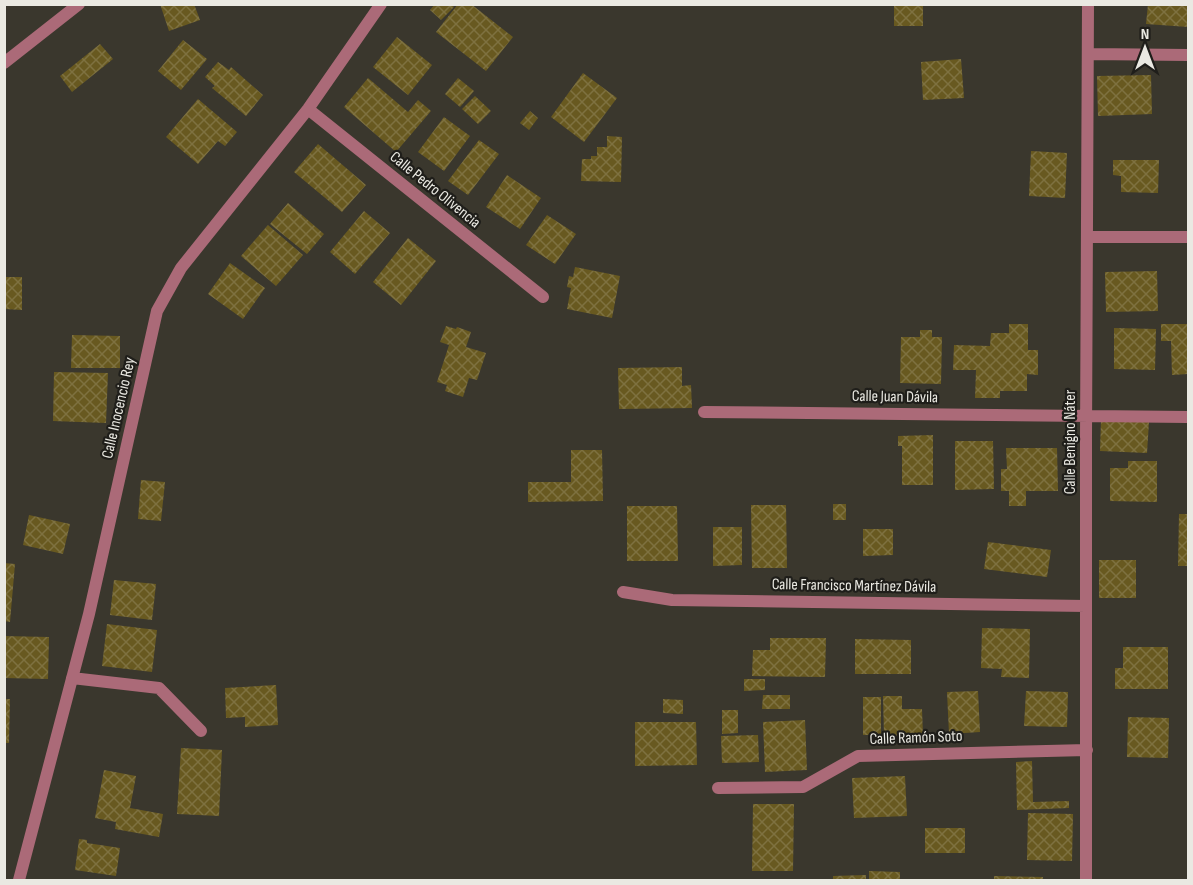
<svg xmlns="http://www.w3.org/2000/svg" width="1193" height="885" font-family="'Sofia Sans Condensed',sans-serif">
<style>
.building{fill:url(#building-cross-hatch)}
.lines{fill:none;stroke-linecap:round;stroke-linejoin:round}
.minor{stroke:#ab6a78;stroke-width:12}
.tertiary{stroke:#ab6a78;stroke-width:12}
.labels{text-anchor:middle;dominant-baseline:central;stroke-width:4.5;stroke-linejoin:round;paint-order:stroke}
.street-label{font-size:16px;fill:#eae9e2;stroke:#1f1e1a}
</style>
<defs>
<pattern id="building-cross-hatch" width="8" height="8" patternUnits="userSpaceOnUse" patternTransform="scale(1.5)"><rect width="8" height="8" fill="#685920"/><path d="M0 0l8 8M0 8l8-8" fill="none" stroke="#7e7140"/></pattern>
</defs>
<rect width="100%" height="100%" fill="#3a372d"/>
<path class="building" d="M160 4H194L200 20 169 31Z
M435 4H451L454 7 441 20 430 10Z
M458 4H471L513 37 486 71 436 32Z
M894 4H923V26H894Z
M1148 4H1188V27L1146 24Z
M397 37 432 65 408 95 373 67Z
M183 40 207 59 181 90 158 71Z
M100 44 113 59 72 92 60 76Z
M961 59 964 98 923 100 921 62Z
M218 62 229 70 231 67 263 95 246 116 212 88 215 86 205 77Z
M583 73 617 98 584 142 551 117Z
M1151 75 1152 114 1098 116 1097 76Z
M368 78 408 112 418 100 431 111 396 152 344 107Z
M458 78 474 91 460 107 445 94Z
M475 96 491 111 478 124 462 109Z
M198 99 237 132 225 146 218 141 198 164 166 137Z
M530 111 538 118 529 130 520 123Z
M444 117 470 136 444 171 418 152Z
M607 136 622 137 621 182 581 181 582 159H591V156H597V147H607Z
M479 140 499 154 468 195 448 181Z
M318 144 366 185 342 212 294 172Z
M1031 151 1067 153 1065 198 1029 196Z
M1113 160H1159L1158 193 1121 192V176L1113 175Z
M507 175 541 198 520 229 486 207Z
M288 203 324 234 307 254 270 224Z
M364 211 390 233 355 274 330 252Z
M547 215 576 234 555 264 526 245Z
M268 225 303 255 276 286 241 256Z
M408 238 436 261 401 305 373 282Z
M230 263 265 288 243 319 208 294Z
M575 267 620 276 612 318 567 309 571 288 567 287 569 276 573 277Z
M1157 271 1158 311 1106 312 1105 272Z
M4 277H22V310L4 309Z
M1009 324H1028V350H1038V375L1027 374V391H1000V398H975L976 370H953L954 345 990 346 991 333H1009Z
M1161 324H1188V374L1172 375 1171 341H1161Z
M446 326 456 329 457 327 471 332 466 347 486 353 477 380 469 378 463 397 445 391 447 385 437 382 449 345 440 342Z
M1114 328 1156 329 1155 370 1114 369Z
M920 330H932V337H942L941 384 900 383 901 337H920Z
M72 335 120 336V368H71Z
M682 367V386L691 385 692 408 619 409 618 368Z
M54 372 108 373 106 423 53 421Z
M1101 420 1149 422 1147 453 1100 451Z
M933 435V485H902V446H898V436Z
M955 441H993L994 489 955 490Z
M1006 448H1057L1058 491H1026V506H1009V491H1001V469H1007Z
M571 450H602L603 501 528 502V482H571Z
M1128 461H1157V502L1110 501V468H1128Z
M141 480 165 482 161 521 138 519Z
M833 504H846V520H833Z
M751 505H786L787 568H752Z
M627 506H677L678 561H627Z
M1179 514H1188V566H1178Z
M29 515 70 524 63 554 23 545Z
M713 527H742V565L713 566Z
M863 529H893V555L863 556Z
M988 542 1051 550 1047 577 984 569Z
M1099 560H1136V598H1099Z
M4 563 15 564 10 622 4 621Z
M114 580 156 584 152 620 110 615Z
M107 624 157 630 152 672 102 666Z
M982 628 1030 629 1029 678 1001 677 1002 669 981 668Z
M4 636 49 637 48 679 4 678Z
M770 638H826L825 677 752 676 753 650H770Z
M855 639 911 640V674H855Z
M1123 647H1168V689H1115V668H1123Z
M744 679H765V690L744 691Z
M276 685 278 725 245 727V717L226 718 225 688Z
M978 691 980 732 949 734 947 692Z
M1026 691 1068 692 1067 727 1024 726Z
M763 695H790V709H762Z
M883 696H902V709H922L923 735 884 736Z
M863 697H881V735H863Z
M5 699H10L9 743H5Z
M663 699 683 700V714L663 713Z
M722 710H738V733L722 734Z
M1128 717 1169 718 1168 758 1127 757Z
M805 720 807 770 765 772 763 722Z
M635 722H696L697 765 635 766Z
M758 735 759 762 722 763 721 736Z
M181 748 222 750 219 816 177 814Z
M1032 761 1033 802 1069 801V808L1017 810 1016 762Z
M104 770 136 776 130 808 163 814 159 837 115 829 116 822 95 818Z
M905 776 907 816 854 818 852 778Z
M753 804H794L793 871H752Z
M1028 813 1073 814 1072 861 1027 860Z
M925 828H965V853H925Z
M79 839 87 840V843L120 848 116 876 75 870Z
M869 871 900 872V880H869Z
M866 875V880H833V876Z
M994 876 1043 877V880H994Z"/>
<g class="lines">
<path class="minor" d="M1089 54 1188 55
M308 109 543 297
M1088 237H1188
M704 412 1188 417
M623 592 672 600 1086 606
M72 678 159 688 201 731
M718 788 803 787 858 756 1087 750
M19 880 89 614 157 311 181 268 308 109 381 4
M1086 880V439L1088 4"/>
<path class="tertiary" d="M4 63 79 4"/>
</g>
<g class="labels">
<g class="street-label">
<text transform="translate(435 190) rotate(39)">Calle Pedro Olivencia</text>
<text transform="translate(895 397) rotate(1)">Calle Juan Dávila</text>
<text transform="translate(119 408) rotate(-77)">Calle Inocencio Rey</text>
<text transform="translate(1070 442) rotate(-90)">Calle Benigno Náter</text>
<text transform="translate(854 586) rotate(1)">Calle Francisco Martínez Dávila</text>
<text transform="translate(916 738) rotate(-2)">Calle Ramón Soto</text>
</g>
</g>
<rect width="1193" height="885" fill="none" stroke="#eae9e2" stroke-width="12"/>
<g transform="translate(1145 48)" stroke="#1f1e1a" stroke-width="4.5" paint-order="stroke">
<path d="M0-4.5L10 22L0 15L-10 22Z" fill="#eae9e2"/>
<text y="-9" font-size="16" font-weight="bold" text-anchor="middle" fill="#eae9e2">N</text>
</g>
</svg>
